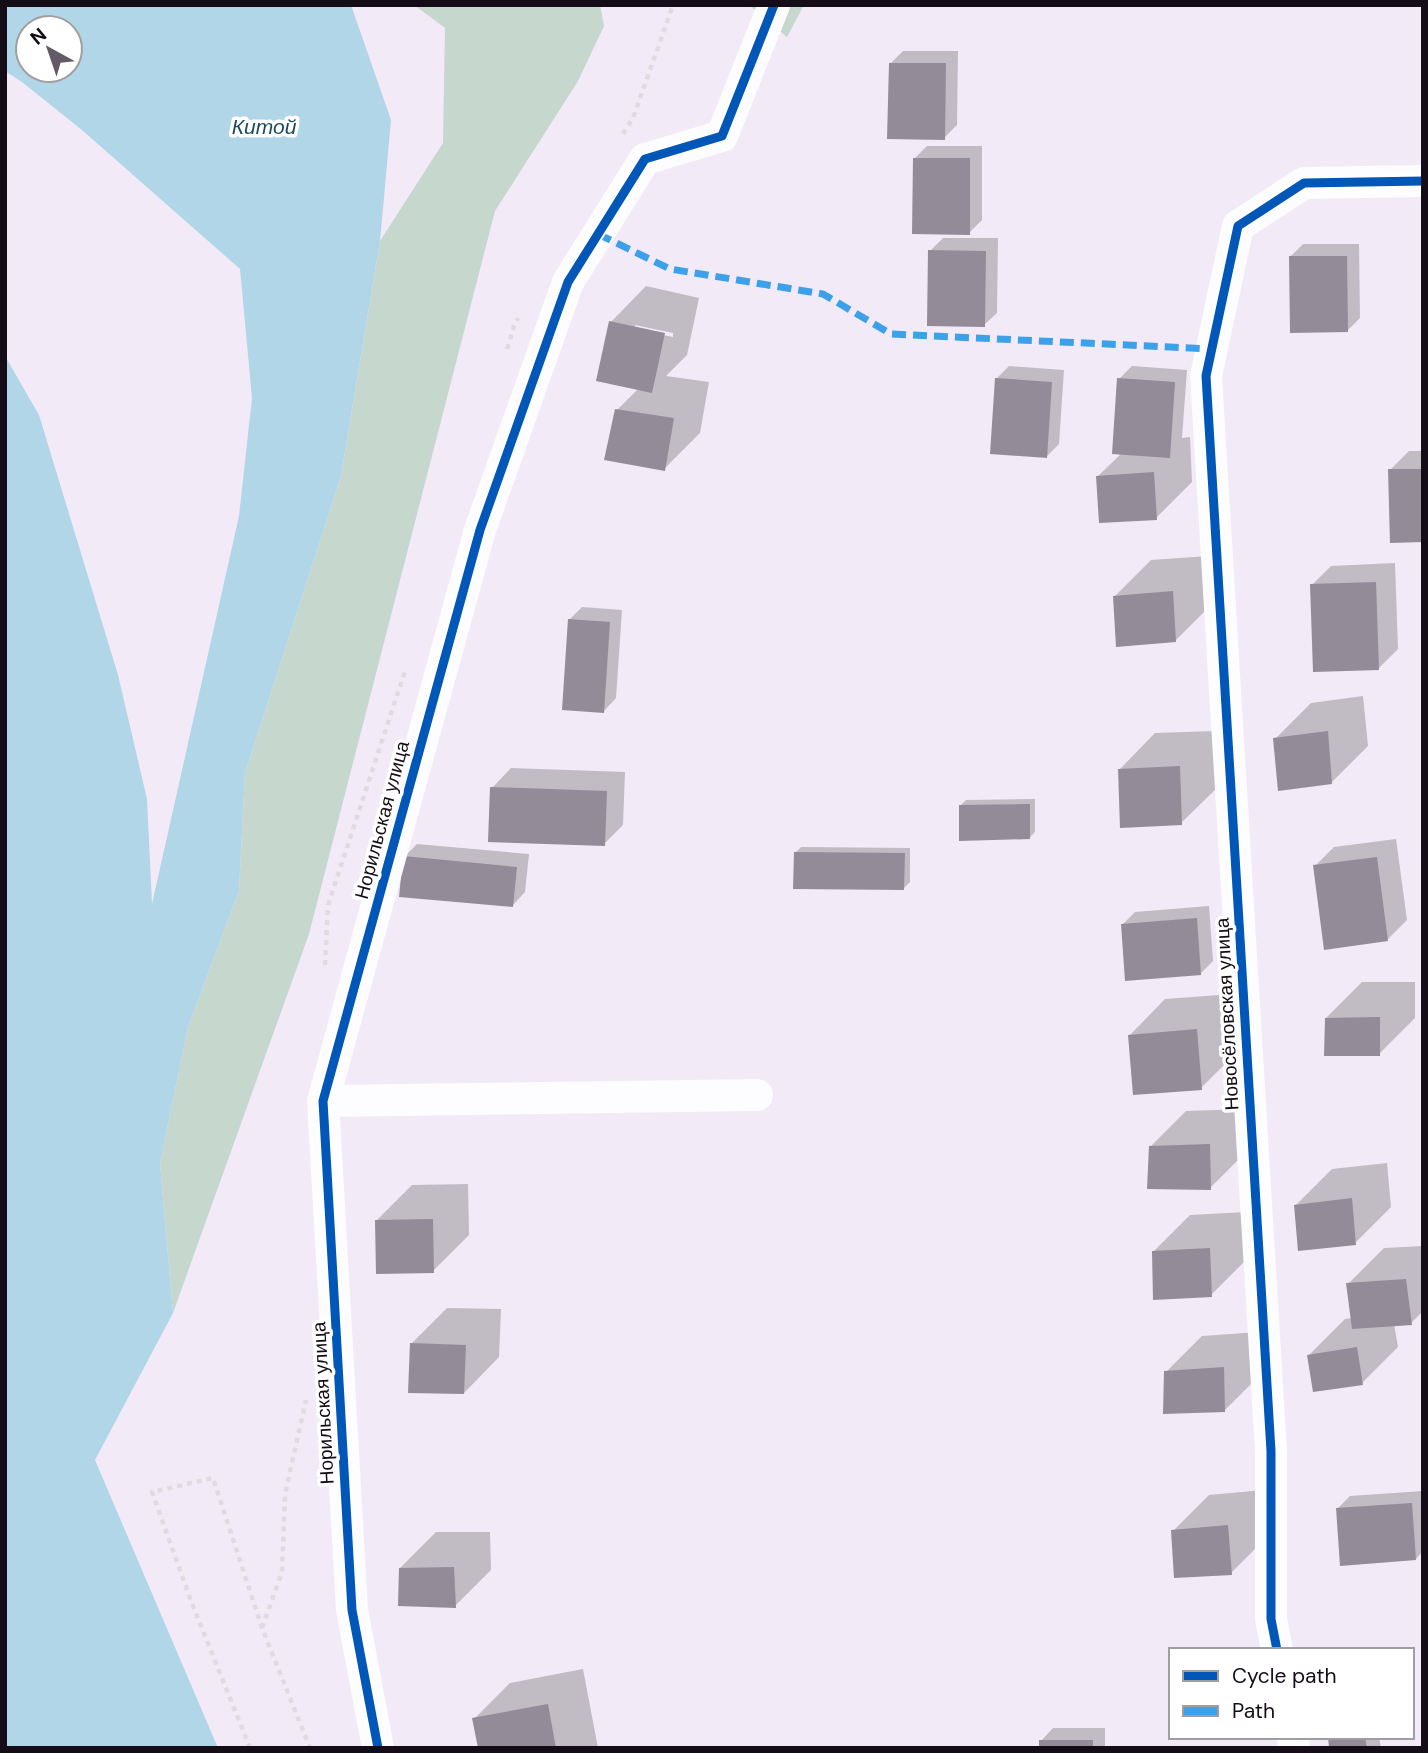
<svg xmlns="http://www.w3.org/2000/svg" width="1428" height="1753" font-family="'DM Sans',sans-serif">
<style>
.green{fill:#c6d7ce}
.water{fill:#b1d6e8;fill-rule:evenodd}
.shadow{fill:#0003;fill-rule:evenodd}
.building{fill:#938b97}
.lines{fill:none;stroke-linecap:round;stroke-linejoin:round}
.path{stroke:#dedce0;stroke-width:4.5;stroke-dasharray:5 5;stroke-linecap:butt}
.minor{stroke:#fdfcfe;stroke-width:32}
.quiet{stroke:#3da1ea;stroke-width:7;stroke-dasharray:14 7;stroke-linecap:butt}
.cycleway-casing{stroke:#fff;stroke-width:13}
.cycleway{stroke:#0057b8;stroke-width:9}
.labels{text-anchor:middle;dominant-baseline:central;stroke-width:7;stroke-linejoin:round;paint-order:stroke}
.street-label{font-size:19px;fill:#140d17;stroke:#fff}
.water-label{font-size:21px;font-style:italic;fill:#1c4c5b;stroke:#fff}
</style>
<rect width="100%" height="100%" fill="#f2eaf6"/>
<path class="green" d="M414 5H600L604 26 578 81 495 211 309 934 173 1313 160 1163 188 1027 239 891 245 773 341 476 380 241 443 143 445 28Z
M749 5H804L787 37Z"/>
<path class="water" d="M5 5H351L391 120 380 241 341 476 245 773 239 891 188 1027 160 1163 173 1313 95 1460 218 1748H5V356L39 415 118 675 147 799 152 904 239 516 252 398 240 269 82 130 22 82 5 71ZM28 28H70V70H28Z"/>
<path class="shadow" d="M903 51H958L957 125 944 138 890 64Z
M927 146H982V220L969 233 914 159Z
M943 238H998L997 313 984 325 930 251Z
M1303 244H1359L1360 318 1347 331 1290 257Z
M646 286 699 298 687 355 666 376 709 382 700 433 664 469 617 410 639 388 611 322ZM635 325 673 333V337L635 329Z
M1009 366 1064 370 1059 444 1046 457 996 379Z
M1132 366 1187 370 1182 438 1190 437 1192 482 1156 518 1098 476 1122 453 1119 379Z
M1409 451H1423V540L1390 470Z
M1208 556 1211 605 1175 641 1115 596 1151 560Z
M1395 563 1398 649 1379 668 1312 585 1331 566Z
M582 607 622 610 616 698 604 711 569 620Z
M1363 696 1368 746 1332 782 1275 739 1311 703Z
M1215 731 1217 788 1181 823 1120 769 1155 733Z
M511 768 625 772 623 825 604 844 492 788Z
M1035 799V832L1029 838 960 806 966 800Z
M1396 839 1407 920 1387 940 1315 866 1334 847Z
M417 844 529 854 525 892 513 905 404 857Z
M801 847 910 848V882L904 888 795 853Z
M1209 906 1213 961 1200 974 1123 924 1135 912Z
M1362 982H1415V1018L1379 1054 1326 1018Z
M1233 994 1237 1052 1201 1088 1130 1035 1165 999Z
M1245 1109 1246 1152 1210 1188 1150 1147 1186 1111Z
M1387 1163 1391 1207 1355 1243 1296 1205 1332 1169Z
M468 1184 469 1235 433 1271 376 1221 412 1185Z
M1246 1212 1247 1259 1211 1295 1154 1251 1190 1215Z
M1423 1246V1311L1411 1323 1394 1324 1398 1347 1362 1383 1309 1355 1345 1319 1352 1318 1348 1284 1384 1248Z
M447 1308 501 1309 499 1357 464 1393 411 1344Z
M1259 1332 1260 1375 1224 1411 1166 1372 1202 1336Z
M1263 1490 1267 1537 1231 1573 1173 1531 1209 1495Z
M1423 1491V1551L1416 1559 1337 1509 1350 1496Z
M436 1532H490L491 1570 455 1606 400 1568Z
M583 1669 598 1748H479L474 1719 510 1683Z
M1053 1728H1105V1748H1041V1741Z
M1329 1737H1379L1381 1748H1331Z"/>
<path class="building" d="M889 63H946L945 140 887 139Z
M913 158H970V235L912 234Z
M928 250 986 251 985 327 927 326Z
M1289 256H1347L1348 332 1290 333Z
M609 321 665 333 652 393 596 381Z
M995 378 1052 382 1047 458 990 454Z
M1117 378 1175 382 1170 458 1112 454Z
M615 409 674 418 665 471 604 460Z
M1388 469H1423V542L1390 543Z
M1154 472 1157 520 1099 523 1096 476Z
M1376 582 1379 670 1313 672 1310 584Z
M1173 591 1176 642 1116 647 1113 596Z
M568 619 610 622 604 713 562 710Z
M1328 731 1332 784 1278 791 1273 738Z
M1180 766 1182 825 1120 828 1118 769Z
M490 787 607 791 605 846 488 842Z
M1030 804V839L959 841V805Z
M794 852 905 853 904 890 793 889Z
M403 856 517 867 513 907 399 897Z
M1377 857 1388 941 1324 950 1313 865Z
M1197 918 1201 975 1125 981 1121 924Z
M1380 1017V1056H1324L1325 1018Z
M1197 1029 1202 1090 1133 1095 1128 1035Z
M1210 1144 1211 1190 1147 1189 1149 1146Z
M1352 1198 1356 1245 1298 1251 1294 1205Z
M433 1219 434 1273 376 1274 375 1220Z
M1210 1248 1212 1297 1153 1300 1152 1251Z
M1406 1279 1412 1325 1352 1329 1346 1283Z
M410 1343 466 1345 464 1394 408 1393Z
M1357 1347 1363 1385 1313 1392 1307 1355Z
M1224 1367 1225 1412 1163 1414 1164 1371Z
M1412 1503 1416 1560 1340 1566 1336 1508Z
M1228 1525 1232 1575 1174 1578 1171 1530Z
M454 1567 456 1608 398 1606 399 1568Z
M548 1704 556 1748H478L472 1718Z
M1328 1737H1365L1367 1748H1329Z
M1039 1740H1093V1748H1039Z"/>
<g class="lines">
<path class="path" d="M623 134 633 118 673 5
M507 349 514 326 518 318
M325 965 328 905 406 668
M262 1628 282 1572 285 1494 306 1400
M250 1748 191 1601 152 1492 213 1478 262 1628 310 1748"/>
<path class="minor" d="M323 1101 757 1095
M1277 1650 1271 1619V1451L1206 376 1238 226 1304 183 1423 181
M1293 1737 1294 1748
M378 1748 352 1610 323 1101 480 530 568 282 645 159 722 136 774 5"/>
<path class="quiet" d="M598 234 670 269 823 294 891 334 1212 349"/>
<defs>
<path id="cycleway" d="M1277 1650 1271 1619V1451L1206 376 1238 226 1304 183 1423 181
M378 1748 352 1610 323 1101 480 530 568 282 645 159 722 136 774 5"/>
</defs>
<use href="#cycleway" class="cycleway-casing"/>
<use href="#cycleway" class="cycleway"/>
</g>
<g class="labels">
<g class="street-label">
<text transform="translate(382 820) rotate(-75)">Норильская улица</text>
<text transform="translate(1227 1014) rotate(-93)">Новосёловская улица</text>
<text transform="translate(323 1403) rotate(-93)">Норильская улица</text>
</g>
<g class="water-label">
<text x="264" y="127">Китой</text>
</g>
</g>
<rect width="1428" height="1753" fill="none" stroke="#140d17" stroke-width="14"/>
<rect x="1169" y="1648" width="245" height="91" fill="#ffffff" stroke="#a19ea2" stroke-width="2"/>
<rect x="1183" y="1671" width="35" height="10" fill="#0057b8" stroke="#a19ea2" stroke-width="2"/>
<text x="1232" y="1683" font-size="21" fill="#140d17">Cycle path</text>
<rect x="1183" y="1706" width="35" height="10" fill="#3da1ea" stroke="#a19ea2" stroke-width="2"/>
<text x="1232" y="1718" font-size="21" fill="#140d17">Path</text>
<g transform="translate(49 49) rotate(320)"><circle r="33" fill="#ffffff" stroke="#a19ea2" stroke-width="2"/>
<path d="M0-5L12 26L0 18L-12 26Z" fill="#625a65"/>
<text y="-10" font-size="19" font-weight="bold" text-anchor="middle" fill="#140d17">N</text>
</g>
</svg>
